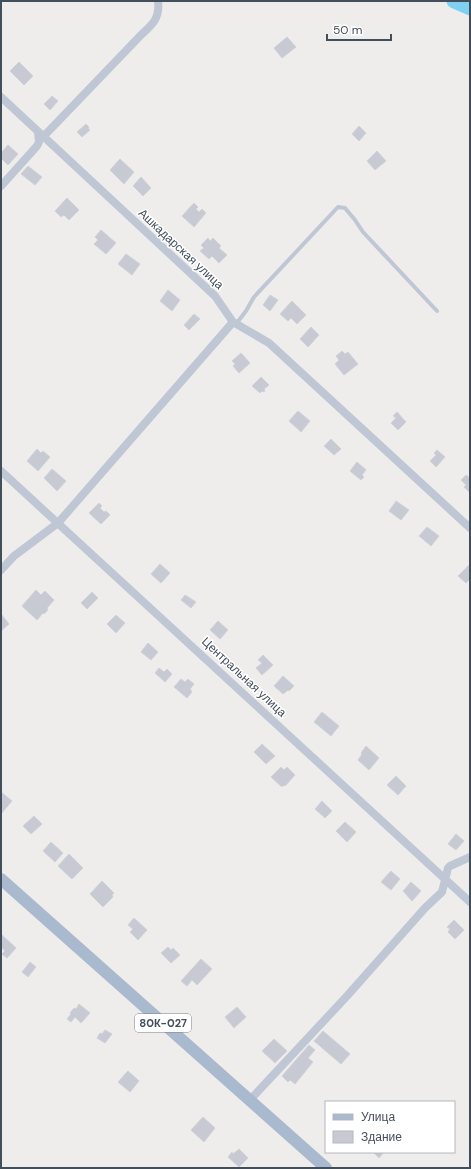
<svg xmlns="http://www.w3.org/2000/svg" width="471" height="1169" font-family="'DM Sans',sans-serif">
<style>
.lines{fill:none;stroke-linecap:round;stroke-linejoin:round}
.river{stroke:#7fd1f3;stroke-width:15}
.building{fill:#c7cad3;stroke:#d0d1d9}
.service{stroke:#bec7d3;stroke-width:4}
.minor{stroke:#bec7d3;stroke-width:8}
.primary{stroke:#a9b9ce;stroke-width:12}
.labels{text-anchor:middle;dominant-baseline:central;stroke-width:3;stroke-linejoin:round;paint-order:stroke}
.shield{fill:#fff;stroke:#7b838c;stroke-width:1}
.shield-label{font-size:11px;font-weight:bold;fill:#434e5b}
.street-label{font-size:12px;fill:#434e5b;stroke:#fff}
</style>
<rect width="100%" height="100%" fill="#efecec"/>
<g class="lines">
<path class="river" d="M454 1 470 8"/>
</g>
<path class="building" d="M287 37 296 47 282 58 274 48Z
M19 62 33 76 24 85 10 71Z
M52 96 58 101 50 110 44 104Z
M86 124 89 127 88 128 90 130 82 137 77 132Z
M359 126 366 133 359 141 352 134Z
M8 145 18 154 8 165 1 158V153Z
M377 151 386 161 375 170 367 161Z
M120 159 134 172 124 184 110 170Z
M28 166 42 177 35 185 21 174Z
M141 177 151 188 143 196 133 186Z
M67 198 79 210 69 220 64 215 61 217 55 211Z
M194 203 198 207 196 209 199 212 202 209 206 213 194 227 182 216Z
M101 230 116 243 106 254 94 244 98 240 95 237Z
M208 238 210 241 213 238 221 246 219 248 227 255 219 263 212 256 209 259 200 251 204 248 201 245Z
M126 254 140 264 132 275 118 264Z
M168 290 180 300 172 311 160 301Z
M270 295 278 300 270 311 263 305Z
M292 301 306 315 297 324 291 318 288 321 280 314Z
M194 314 200 319 189 330 184 325Z
M311 327 319 335 308 347 300 339Z
M342 351 345 354 348 352 358 364 344 375 335 364 339 360 336 356Z
M241 353 250 363 239 373 233 366 235 364 232 361Z
M261 377 269 385 264 389 265 391 264 392 262 391 260 393 252 386Z
M298 411 310 421 301 432 289 421Z
M397 412 406 422 398 430 391 423 396 418 393 416Z
M331 439 341 449 334 455 324 446Z
M37 449 41 453 43 451 50 457 38 471 27 461Z
M437 450 445 457 436 467 430 461 436 455 434 453Z
M357 462 366 470 362 475 364 477 361 480 350 471Z
M52 469 66 481 57 491 44 478Z
M466 475 470 478 469 492 464 487 466 485 461 480Z
M396 501 409 510 401 520 389 511Z
M99 503 102 506 100 508 104 512 106 511 110 515 101 524 89 513Z
M427 527 439 536 431 546 419 536Z
M160 564 170 573 161 583 151 574Z
M469 565 470 566V579L466 583 458 576Z
M36 590 41 595 45 591 54 600 47 608 48 610 44 614 43 613 37 620 22 606Z
M92 592 98 598 87 609 81 603Z
M185 595 196 602 191 608 181 600Z
M1 614 9 624 1 631Z
M116 615 125 623 116 633 107 624Z
M218 621 228 630 220 639 210 630Z
M148 643 158 652 151 660 141 652Z
M263 655 273 665 262 675 256 668 262 663 258 660Z
M159 668 164 672 167 669 172 674 165 682 155 673Z
M283 676 294 686 289 691 288 690 283 694 274 686Z
M181 679 185 682 188 679 194 684 190 689 192 692 187 698 174 687Z
M322 712 339 726 331 736 314 722Z
M262 744 275 756 266 764 254 752Z
M366 746 379 758 369 770 358 760 362 754 361 753Z
M281 767 284 770 287 767 295 775 285 786 284 785 282 787 271 777Z
M396 776 406 786 398 795 387 785Z
M1 792 12 801 1 814Z
M322 801 332 811 325 818 315 809Z
M34 816 42 824 31 834 23 826Z
M345 822 356 832 347 842 336 831Z
M456 834 464 841 456 850 448 844Z
M51 842 63 853 55 862 43 851Z
M69 854 83 868 72 879 58 866Z
M391 871 400 879 391 890 381 882Z
M102 881 114 893 112 895 113 897 103 907 90 894Z
M411 882 421 891 412 901 403 891Z
M134 918 147 930 138 940 130 932 133 929 128 925Z
M454 920 464 930 455 939 448 932 450 929 447 927Z
M1 934 16 948 7 958 2 954 5 951 1 947Z
M168 947 171 950 173 948 180 955 171 963 161 953Z
M201 959 212 969 197 985 192 980 187 986 181 981Z
M30 962 36 967 28 977 22 972Z
M79 1004 90 1013 81 1023 75 1017 71 1022 67 1019 71 1014 70 1013 74 1008 76 1009Z
M237 1007 246 1017 234 1028 225 1017Z
M105 1030 112 1034 105 1043 97 1038 100 1033 102 1034Z
M323 1031 350 1054 341 1064 314 1041Z
M274 1039 287 1051 275 1063 262 1051Z
M309 1045 315 1050 308 1058 313 1062 295 1084 290 1080 288 1082 282 1076Z
M128 1071 139 1081 130 1092 118 1082Z
M203 1117 215 1128 204 1142 191 1130Z
M239 1149 248 1158 239 1167 228 1157 232 1152 233 1154Z
M373 1152H384L379 1158Z"/>
<g class="lines">
<path class="service" d="M236 324 246 311 254 297 338 207 345 208 355 220 363 232 437 311"/>
<path class="minor" d="M1 97 215 296 233 322 269 343 470 528
M43 137 141 35C153 24 160 18 158 1
M1 186 37 146 39 142 38 132
M1 471 470 902
M1 570 14 556 58 523 233 322
M250 1100 347 996 425 908 442 892 448 868 450 866 470 857"/>
<path class="primary" d="M1 879 326 1168"/>
</g>
<g class="labels">
<rect class="shield" x="135" y="1014" width="56" height="18" rx="3"/>
<g class="shield-label">
<text x="163" y="1023">80К-027</text>
</g>
<g class="street-label">
<text transform="translate(181 249) rotate(43)">Ашкадарская улица</text>
<text transform="translate(244 677) rotate(43)">Центральная улица</text>
</g>
</g>
<rect width="471" height="1169" fill="none" stroke="#434e5b" stroke-width="4"/>
<rect x="325" y="1101" width="130" height="52" fill="#ffffff" stroke="#b4b8bd"/>
<rect x="333" y="1114" width="20" height="6" fill="#a9b9ce" stroke="#b4b8bd"/>
<text x="361" y="1121" font-size="12" fill="#434e5b">Улица</text>
<rect x="333" y="1131" width="20" height="12" fill="#c7cad3" stroke="#b4b8bd"/>
<text x="361" y="1141" font-size="12" fill="#434e5b">Здание</text>
<path d="M327 34v6h64v-6" fill="none" stroke="#434e5b" stroke-width="2"/>
<text x="333" y="34" font-size="12" fill="#434e5b" stroke="#ffffff" stroke-width="3" paint-order="stroke">50 m</text>
</svg>
